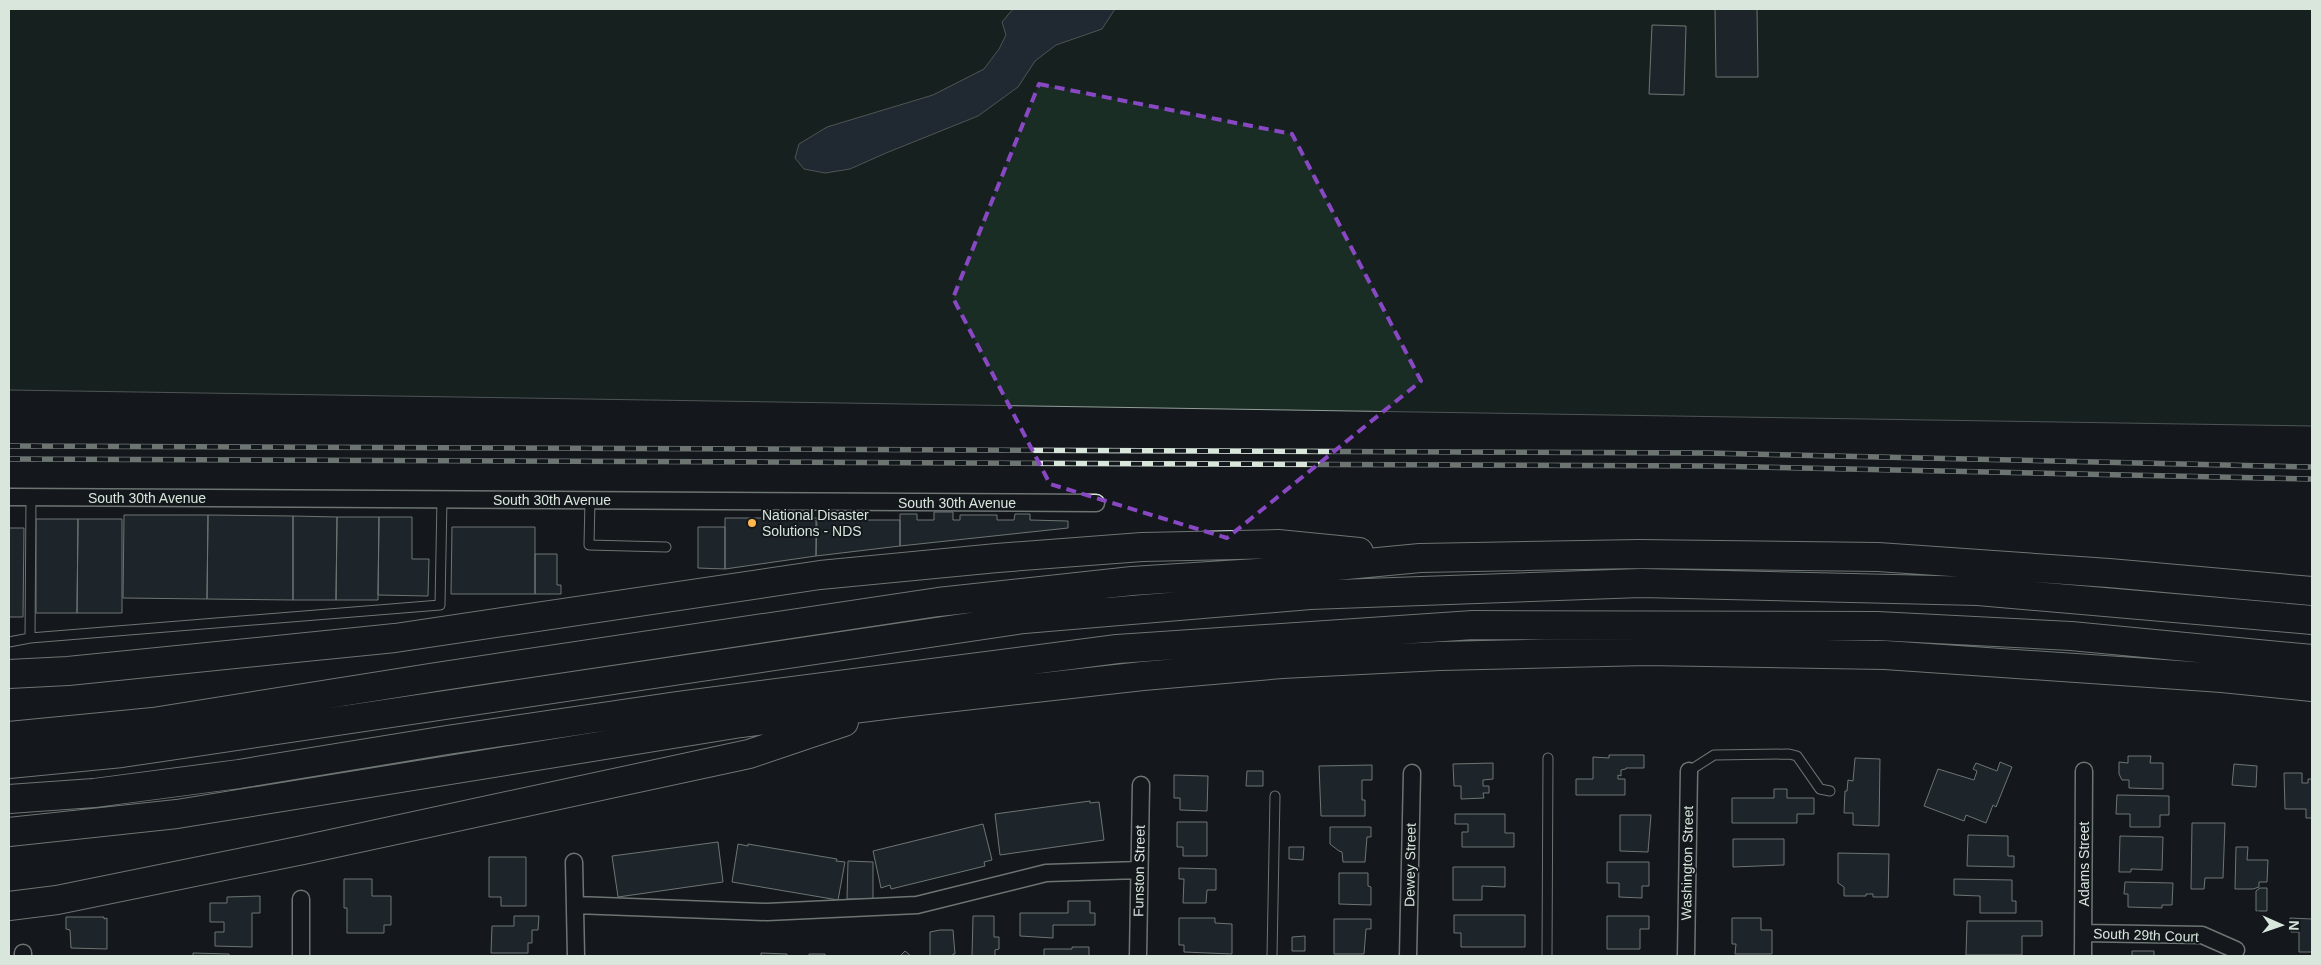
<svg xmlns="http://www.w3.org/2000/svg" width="2321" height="965" font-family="Helvetica,sans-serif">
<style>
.green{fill:#1a2d24;stroke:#939e99}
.water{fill:#2f3f4d;stroke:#939e99}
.building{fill:#2c363c;stroke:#d8e6dc}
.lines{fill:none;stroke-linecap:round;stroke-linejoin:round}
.lane-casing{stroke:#d8e6dc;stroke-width:11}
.street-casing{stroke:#d8e6dc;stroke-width:19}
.highway-casing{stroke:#d8e6dc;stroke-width:30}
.lane{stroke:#14181c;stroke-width:9}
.street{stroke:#14181c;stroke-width:16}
.highway{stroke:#14181c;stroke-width:28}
.rail-casing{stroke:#d8e6dc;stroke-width:5.5}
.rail{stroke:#14181c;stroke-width:4;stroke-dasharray:11;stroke-linecap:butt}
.marked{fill:none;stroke:#8948c3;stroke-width:4;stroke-dasharray:10 6;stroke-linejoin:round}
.poi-dot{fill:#ffb74d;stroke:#14181c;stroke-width:2}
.labels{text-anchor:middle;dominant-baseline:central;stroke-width:4;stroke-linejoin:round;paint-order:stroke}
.street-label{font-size:14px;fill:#d8e6dc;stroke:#14181c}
.poi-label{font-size:14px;fill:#d8e6dc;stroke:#14181c;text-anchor:start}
</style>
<rect width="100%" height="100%" fill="#14181c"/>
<path class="green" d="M9 9H2312V426L9 390Z"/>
<path class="water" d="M1013 9H1115L1102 29 1056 45 1035 61 1018 87 978 116 886 153 850 169 825 173 804 169 795 158 799 144 827 127 933 95 984 69 999 49 1006 35 1002 22Z"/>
<path class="building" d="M1715 9H1757L1758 77H1716Z
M1652 25 1686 26 1684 95 1649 94Z
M934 512H953V520H960V515H997V520H1014L1015 514H1030V520L1068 521V528L900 546V514H917V520H934Z
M124 515H208L207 599 123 598Z
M208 515 293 516V600L207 599Z
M293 516 337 517 336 600H293Z
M337 517H379L378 600H336Z
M379 517H412V559H429L428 596 378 595Z
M725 518H817L816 556 725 569Z
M36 519H78L77 613H36Z
M78 519H122V613H77Z
M816 520H900V546L816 556Z
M452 527H535V594H451Z
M698 527H725V569L698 568Z
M9 528H24L23 617H9Z
M535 554H557V585H561V594H535Z
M1609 755H1644V768H1626V769L1621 770V776L1618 775V779H1625V795H1576V779H1593V757L1609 758Z
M2128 756H2151L2150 763H2163V789L2129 788V780H2122L2119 774V762L2128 763Z
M1855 758 1880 759 1879 826 1853 825V813H1844L1845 791H1847L1848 780 1853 781Z
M2000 762 2012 767 1996 807 1993 805 1986 823 1966 815 1964 821 1924 806 1938 769 1974 780 1977 771 1973 769 1976 763 1997 771Z
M1493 763V779L1483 780V786H1489V793H1483L1484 798 1461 799V786H1454L1453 764Z
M2234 764 2257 766 2256 787 2232 785Z
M1372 765V780H1362V800H1365V816H1321L1319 766Z
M1247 771H1263V786H1246Z
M2284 773H2302V783H2308V779H2312V818H2306V809H2285Z
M1174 775 1208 776 1207 811 1180 810V798H1174Z
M1774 789H1787V798H1814V814H1797V823H1732V798H1774Z
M2117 795 2169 796V815H2160V827H2130V814H2116Z
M1090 801V803L1099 802 1104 840 1000 855 995 814Z
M1455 814H1505V833H1514V847H1462V832H1468V824H1455Z
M1620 815H1651L1648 852 1620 851Z
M1177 822H1207V856H1183V847H1177Z
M2192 823H2225L2223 878H2205L2204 889H2191Z
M983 824 992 860 984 862 985 866 891 889 890 885 881 888 873 851Z
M1330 827H1371V837H1367L1365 862H1343L1342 852 1339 851 1330 844Z
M1968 835 2008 836V856H2014V867L1967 866Z
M2120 836 2163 837 2162 870 2131 869V872H2119Z
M1733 839H1784V865L1733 867Z
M718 842 723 882 618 897 612 856Z
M738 844 748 846V844L837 859 836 861 845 862 838 900 732 882Z
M1289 847H1304L1303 860 1289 859Z
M2236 847H2248L2247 860H2268L2267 882H2259V887L2253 889H2235Z
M1838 853 1889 854 1888 897H1873V894H1866V896H1844V887L1838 883Z
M489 857H526V906H501V897H489Z
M848 861 873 862V899H847Z
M1607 862H1649V886H1642V898L1619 897V883H1607Z
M1453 867H1505V887L1482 886V900H1453Z
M1179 868 1216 869V890H1207L1206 903H1183L1184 879H1179Z
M1339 873H1368V886L1371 887V905L1339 904Z
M344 879H372V896H391V925H384V933H347V908H344Z
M1954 879 2012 880V901H2016V913H1980V896L1954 895Z
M2125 882 2173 883 2172 905H2162V908L2128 907V894H2124Z
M2260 888H2267V911H2256V891Z
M260 896V913H252V947L215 946V932H224V922H210V903H227V897Z
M1068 901H1090V913H1095V925H1053V938L1020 936V913H1068Z
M1454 915H1525V947H1461V933H1454Z
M514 916H539L538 930H532V943H528V953H491L492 926H514Z
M973 916H994V937H999V949L995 950V956H972Z
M1607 916H1649V929H1640V949H1607Z
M66 917H104V919L107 918V949L71 948 70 930 66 929Z
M1179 918H1215V923L1232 924V954L1184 952V945H1179Z
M1732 918H1761V930H1772V954H1735L1736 944H1732Z
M2290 918 2312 919V952H2299V932H2291Z
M1334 919H1371V929H1366L1364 954H1334Z
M1967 921H2042V936H2022V955H1966Z
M940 930H953L955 954H953V956H930V932Z
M1305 936V951H1292V937Z
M1072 947H1089V956H1044V949H1072Z
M905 951 911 956H900Z
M2132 951H2154V956H2132Z
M193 953 229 954V956H193Z
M761 953 787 954V956H761Z
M809 954H825V956H809Z"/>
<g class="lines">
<defs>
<path id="lane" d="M590 500 589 545 666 547
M30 638 440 605 442 499
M9 642 30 638 31 497
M1689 771 1714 755 1789 754 1797 756 1820 789 1830 791
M1272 956 1275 796
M1547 956 1548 758"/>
<path id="street" d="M9 497 1096 503
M574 862 576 956
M575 905 767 912 917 905 1046 873 1139 870
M2084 933 2202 935 2236 950
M23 956V953
M301 956V899
M1138 956 1141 785
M1408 956 1412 773
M1686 956 1689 771
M2083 956 2084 771"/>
<path id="highway" d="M9 674 68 671 395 638 820 575 997 558 1142 547 1278 544 1359 552
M9 736 153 722 436 677 938 602 1132 581 1273 572 1420 558 1639 554 1878 557 2109 573 2312 591
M9 764 122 753 1024 619 1310 595 1641 583 1978 591 2312 620
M9 799 94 793 239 774 447 740 677 706 1117 649 1473 625 1877 626 2071 636 2312 659
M9 832 177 814 741 723 901 703 1143 676 1282 664 1440 656 1646 651 1885 655 2222 678 2312 687
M9 906 57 900 303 850 749 754 844 722"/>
</defs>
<use href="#lane" class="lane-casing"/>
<use href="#street" class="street-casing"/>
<use href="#highway" class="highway-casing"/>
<use href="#lane" class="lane"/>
<use href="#street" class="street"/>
<use href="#highway" class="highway"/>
<defs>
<path id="rail" d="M9 446 1707 453 2312 467
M9 459 1707 466 2312 479"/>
</defs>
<use href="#rail" class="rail-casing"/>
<use href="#rail" class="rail"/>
</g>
<path d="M0 0H2321V965H0ZM1039 84 1292 134 1421 381 1227 538 1050 484 953 298Z" fill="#14181c" fill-opacity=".55" fill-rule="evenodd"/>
<path class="marked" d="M1039 84 1292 134 1421 381 1227 538 1050 484 953 298Z"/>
<circle class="poi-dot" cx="752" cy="523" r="5"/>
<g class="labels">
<g class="street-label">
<text x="147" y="498">South 30th Avenue</text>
<text x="552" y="500">South 30th Avenue</text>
<text x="957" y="503">South 30th Avenue</text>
<text transform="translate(1687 863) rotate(-89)">Washington Street</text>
<text transform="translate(2084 864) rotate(-90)">Adams Street</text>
<text transform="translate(1410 865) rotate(-89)">Dewey Street</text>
<text transform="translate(1139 871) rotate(-89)">Funston Street</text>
<text transform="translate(2146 935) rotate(2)">South 29th Court</text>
</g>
<g class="poi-label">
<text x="762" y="515">National Disaster<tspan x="762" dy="16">Solutions - NDS</tspan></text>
</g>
</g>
<rect width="2321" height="965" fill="none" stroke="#d8e6dc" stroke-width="20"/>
<g transform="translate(2281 925) rotate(92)" stroke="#14181c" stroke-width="4" paint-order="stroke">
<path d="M0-4L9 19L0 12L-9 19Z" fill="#d8e6dc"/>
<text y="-8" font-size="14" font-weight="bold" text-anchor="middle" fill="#d8e6dc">N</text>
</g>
</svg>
